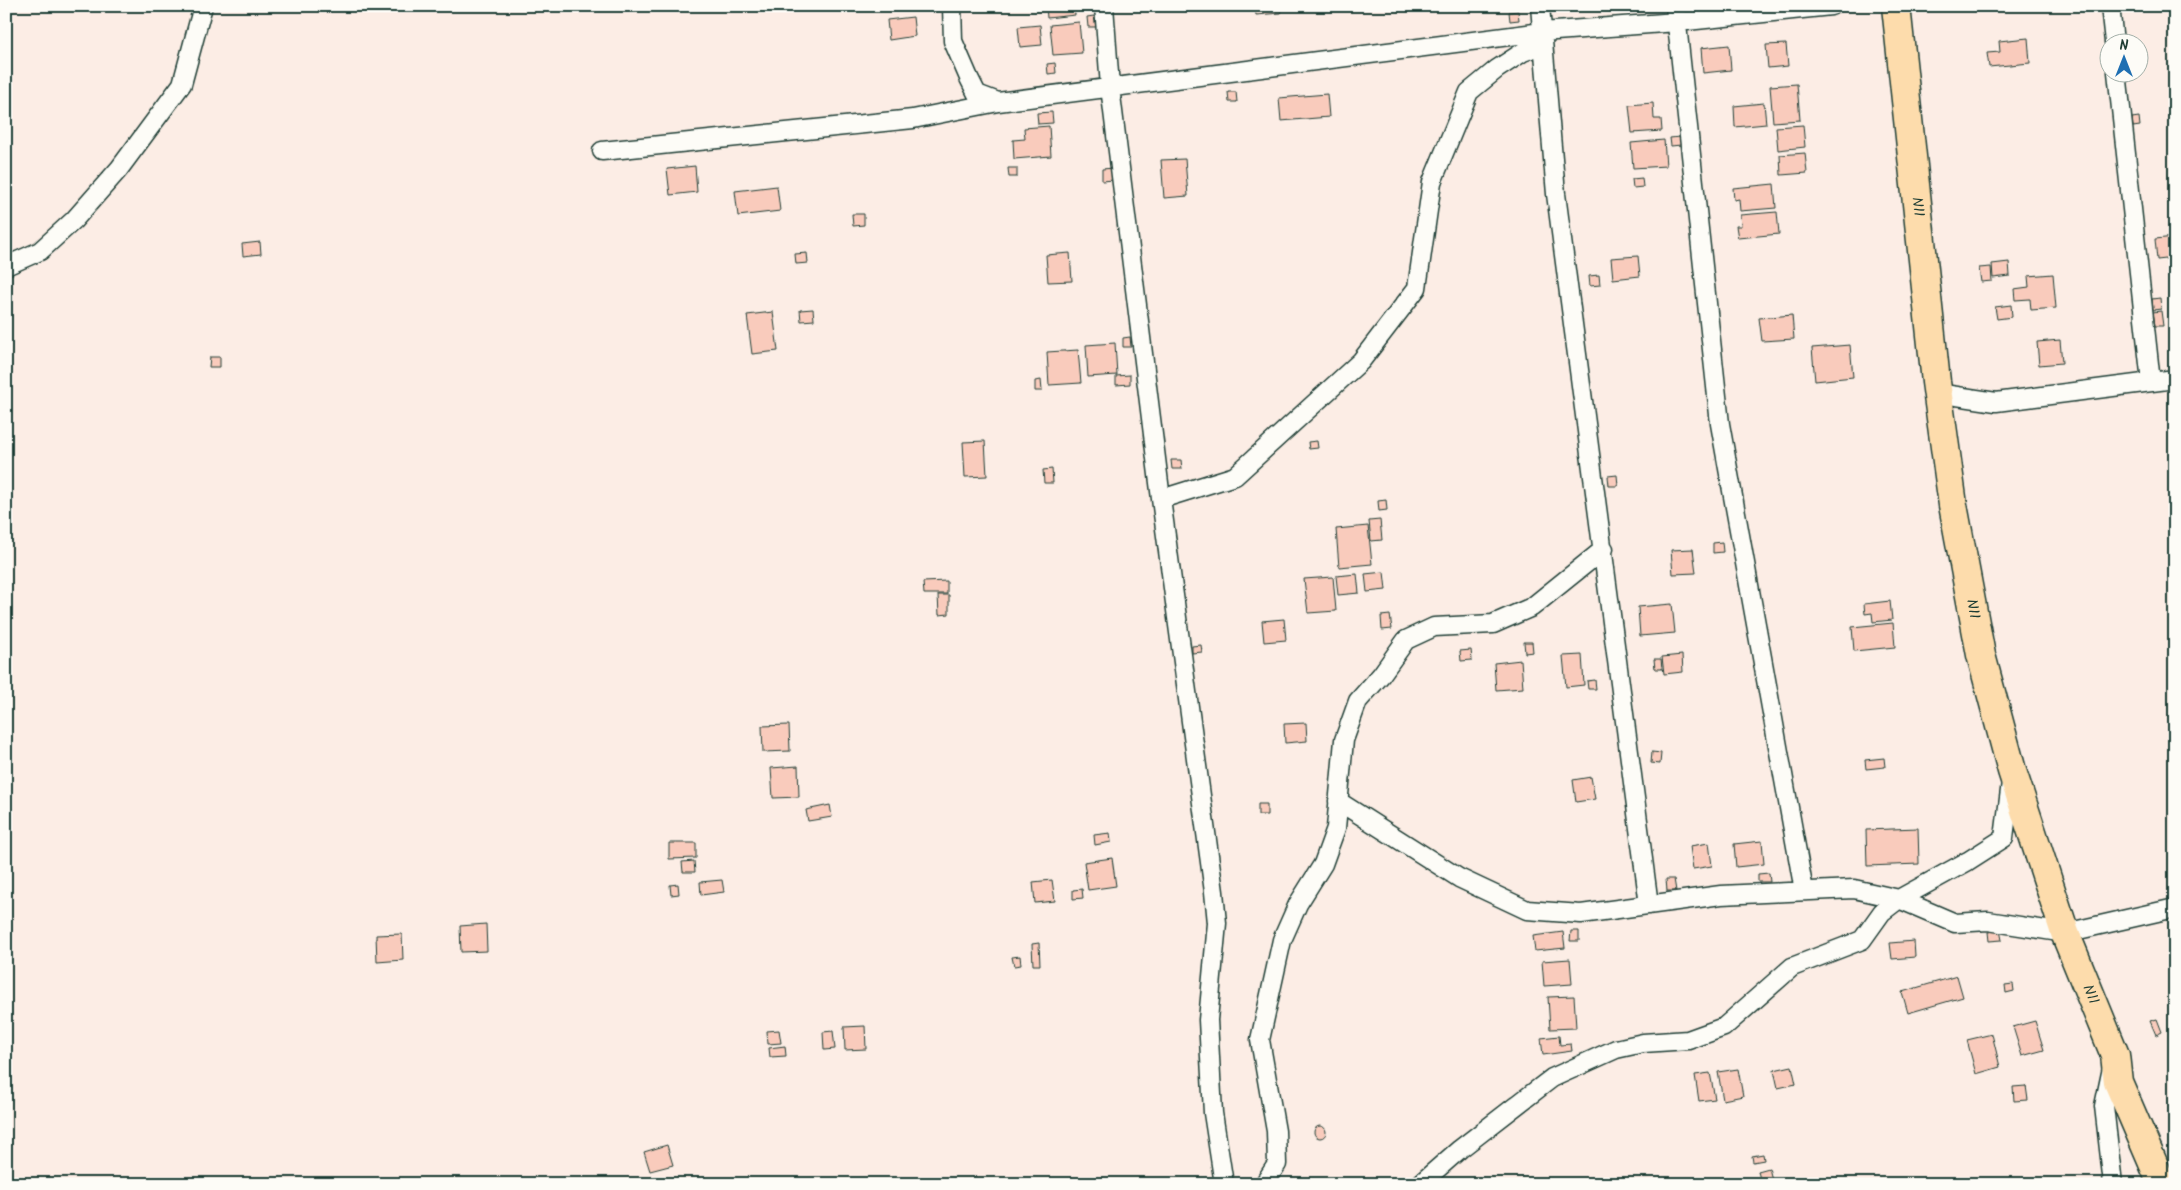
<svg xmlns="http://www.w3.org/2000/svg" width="2181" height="1190" font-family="Kalam,sans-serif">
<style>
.building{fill:#f9cbbc;stroke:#1f3d34}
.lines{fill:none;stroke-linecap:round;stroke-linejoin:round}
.minor-casing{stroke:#1f3d34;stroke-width:21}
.primary-casing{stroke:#1f3d34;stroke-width:31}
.minor{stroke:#fdfcf7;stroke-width:18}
.primary{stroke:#fddcac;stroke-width:28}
.labels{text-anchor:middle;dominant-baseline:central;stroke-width:4.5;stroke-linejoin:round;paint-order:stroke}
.street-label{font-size:15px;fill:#1f3d34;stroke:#fdfcf7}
</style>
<rect width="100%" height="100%" fill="#fcede5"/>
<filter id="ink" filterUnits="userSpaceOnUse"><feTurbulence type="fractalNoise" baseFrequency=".02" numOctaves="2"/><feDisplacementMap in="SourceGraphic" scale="10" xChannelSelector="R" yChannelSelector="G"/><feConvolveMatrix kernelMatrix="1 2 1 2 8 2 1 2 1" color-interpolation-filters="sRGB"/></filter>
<g filter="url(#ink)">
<path class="building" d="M1046 6H1074L1075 15 1047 18Z
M1255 6H1280L1281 13 1256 15Z
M1518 11 1519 20 1510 21 1509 12Z
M1094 16 1096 27H1088L1087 17Z
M913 17 915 36 889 40 887 20Z
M1079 22 1082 53 1053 55 1050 25Z
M1040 25 1042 45 1020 47 1018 27Z
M2028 38 2030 63 1989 67 1987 53 2000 52 1999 41Z
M1786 44 1788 66 1768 68 1766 45Z
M1729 45 1731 70 1703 73 1701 48Z
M1055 63 1056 73 1048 74 1047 64Z
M1797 84 1800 120 1773 122 1770 86Z
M1228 92H1236L1237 102H1229Z
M1327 94 1329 117 1281 121 1279 98Z
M1653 103 1654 119H1661L1662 131 1632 133 1629 105Z
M1764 103 1766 124 1735 127 1734 106Z
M1052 112 1053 123 1038 124 1037 113Z
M2139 117 2140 126 2133 127 2132 118Z
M1803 125 1805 147 1778 150 1776 127Z
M1049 126 1051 156 1014 159 1013 140 1025 139 1024 128Z
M1680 137 1681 145 1671 146 1670 138Z
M1664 140 1666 166 1633 168 1631 143Z
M1805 153 1807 173 1781 175 1780 155Z
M1185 159 1188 196 1164 198 1161 160Z
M695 166 697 192 670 195 667 169Z
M1008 168H1017V177H1009Z
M1114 168V180L1102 181V169Z
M1642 178 1643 187 1633 188 1632 179Z
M1774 184 1776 208 1740 211 1739 199 1734 200 1733 188Z
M777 186 780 211 738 216 735 191Z
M1777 212 1779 234 1738 238 1736 226H1741L1740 215Z
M852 214H864V225L853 226Z
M2175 237V258L2157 260 2155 239Z
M260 242 261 254 243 256 242 244Z
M807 253 808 263 796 264 795 254Z
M1070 253 1072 281 1048 282 1046 255Z
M1638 256 1640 276 1613 279 1611 258Z
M2009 262 2010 276 1993 278 1992 264Z
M1991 267 1992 281 1981 282 1979 268Z
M2053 274 2056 308 2031 310 2030 299 2015 300 2014 289 2029 287 2028 276Z
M1599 275 1600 285 1590 286 1589 276Z
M2160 298 2161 309 2153 310 2152 299Z
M2011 305 2012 317 1997 319 1995 307Z
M813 309 814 320 801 321 800 310Z
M2161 311 2163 326H2155L2153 312Z
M773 312 778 351 752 354 747 315Z
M1792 315 1794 339 1762 341 1759 318Z
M1130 337 1131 347H1123V338Z
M2060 340 2062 363 2039 365 2037 342Z
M1115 343 1117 375 1088 377 1086 345Z
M1850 345 1853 377 1815 381 1812 348Z
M1078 350 1081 383 1049 385 1047 352Z
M210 357H220V367H209Z
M1130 375V384L1116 385V376Z
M1041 380 1042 391H1035V381Z
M985 441 987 476 965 477 963 442Z
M1317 441 1318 448 1309 449 1308 442Z
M1171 460H1181L1182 469H1172Z
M1052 469 1053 483H1044L1043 470Z
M1617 475 1618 486H1609L1608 476Z
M1386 500 1387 510 1379 511 1378 501Z
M1380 520 1382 540 1371 541 1369 521Z
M1368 526 1372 564 1339 567 1336 529Z
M1722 542 1723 552 1713 553V543Z
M1693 549 1696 573 1673 574 1671 550Z
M1384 572 1386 590 1367 592 1365 574Z
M1357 574 1359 593 1338 595 1336 576Z
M1333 577 1336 611 1308 613 1304 579Z
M947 581V594H924L923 582Z
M938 595H949V614L939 615Z
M1890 601 1892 620 1873 622 1872 613 1865 614 1864 604Z
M1672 604 1675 633 1640 636 1638 607Z
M1390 615 1392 629 1382 630 1381 616Z
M1284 619 1286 640 1264 642 1262 621Z
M1893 623 1895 647 1854 651 1852 627Z
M1524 642H1532L1533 652 1525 653Z
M1201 645 1202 652 1192 653V646Z
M1471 650 1472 660 1461 661 1460 651Z
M1582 655 1584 685 1566 687 1563 656Z
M1682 655 1683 672 1664 674 1662 657Z
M1654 659H1661L1662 669H1655Z
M1521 660 1523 688 1496 690 1494 663Z
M1595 680 1596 689H1588L1587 681Z
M1306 723 1307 741 1285 743 1284 724Z
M789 725 790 751 763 752 762 726Z
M1652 752 1661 753 1660 764 1651 763Z
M1884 758 1885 767 1866 769 1865 760Z
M798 766 799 797 773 798 771 768Z
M1591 777 1595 799 1576 802 1573 780Z
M1258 804H1267V815H1258Z
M830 805 832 817 808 821 806 810Z
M1918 828 1919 864 1867 866 1866 830Z
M1110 833 1111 842 1095 845 1094 835Z
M1762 841 1764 864 1736 867 1734 844Z
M669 843H696V858L669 859Z
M1709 843 1712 866 1693 869 1690 846Z
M1112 858 1116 886 1088 890 1084 862Z
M694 861 695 872H683L682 862Z
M1769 873 1770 882H1758V874Z
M1666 879H1674L1676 891H1667Z
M722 880 724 892 701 895 700 882Z
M1052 880 1055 901 1035 903 1033 882Z
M678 884 679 894 671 895 670 885Z
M1082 889 1083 898 1073 899V890Z
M486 924 487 951 461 952 460 926Z
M2000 930 2002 940 1989 941 1988 932Z
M1571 931H1579V941H1570Z
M1563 932 1565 948 1535 951 1533 936Z
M402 934 403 960 377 962 376 935Z
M1914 941 1915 957 1892 959 1890 943Z
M1039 943 1040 965H1033L1032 944Z
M1020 956 1021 965 1014 966 1012 957Z
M1570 959 1572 984 1544 986 1542 961Z
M1957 976 1963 997 1908 1013 1902 992Z
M2013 984 2014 991 2006 993 2005 985Z
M1574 996 1576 1028 1550 1029 1548 997Z
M2157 1019 2162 1032 2156 1035 2150 1021Z
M2035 1021 2044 1050 2022 1056 2013 1027Z
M865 1026 866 1049 845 1050 844 1027Z
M779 1030 781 1043 768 1044 767 1031Z
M833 1031 835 1049 824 1050 823 1032Z
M1992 1034 2000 1067 1976 1074 1967 1040Z
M1559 1036 1560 1045 1571 1044 1572 1051 1543 1055 1541 1038Z
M785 1046 786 1056 770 1057 769 1048Z
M1792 1066 1796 1084 1778 1088 1774 1070Z
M1738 1069 1743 1096 1723 1100 1718 1072Z
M1710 1073 1715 1099 1699 1101 1695 1075Z
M2026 1086 2028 1100 2014 1101 2013 1087Z
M1314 1132a6 6 0 1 1 12 0a6 6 0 1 1-12 0Z
M667 1145 673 1165 650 1171 644 1152Z
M1763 1154 1764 1160 1753 1162 1752 1156Z
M1769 1168 1773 1184H1761L1758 1171Z"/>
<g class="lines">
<defs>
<path id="minor" d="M952 6 953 41 969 78 977 94 998 102
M1104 6 1110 87 1161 499 1214 892 1217 923 1208 1020 1213 1113 1224 1184
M1540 6 1556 194 1649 905
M1675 6 1720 424 1804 891
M2110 6 2114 42
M2117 72 2151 382
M602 151 913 119 998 102 1542 32 1677 22 1831 6
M6 266 40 251 74 220 119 169 182 84 203 6
M1937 393 1996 402 2175 379
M1161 499 1235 476 1361 361 1417 288 1432 182 1469 92 1497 69 1523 52 1542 45
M1338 801 1459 878 1527 910 1581 914 1721 895 1854 889 1899 899 1955 923 1988 921 2065 933 2175 908
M2112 1068 2104 1106 2113 1184
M1264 1184 1277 1164 1276 1131 1260 1040 1282 940 1298 904 1323 864 1336 828 1344 740 1358 701 1381 675 1406 640 1434 627 1493 624 1532 607 1604 549
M1420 1184 1460 1149 1552 1078 1616 1049 1643 1043 1688 1040 1724 1027 1792 967 1862 940 1882 912 1899 899 1968 861 2004 838 2011 782"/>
<g id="primary">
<path id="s1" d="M1896 6 1936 382 1953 505 1981 655 2012 771 2065 933 2115 1055 2118 1082 2162 1184"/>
</g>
</defs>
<use href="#minor" class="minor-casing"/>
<use href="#primary" class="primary-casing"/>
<use href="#minor" class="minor"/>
<use href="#primary" class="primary"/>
</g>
</g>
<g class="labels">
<g class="street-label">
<text stroke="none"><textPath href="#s1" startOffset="202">N11</textPath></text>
<text stroke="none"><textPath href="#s1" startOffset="608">N11</textPath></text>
<text stroke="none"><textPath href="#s1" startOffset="1012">N11</textPath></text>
</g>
</g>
<rect width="2181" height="1190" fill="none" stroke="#fdfcf7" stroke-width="25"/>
<rect x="12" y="12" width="2156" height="1165" fill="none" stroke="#1f3d34" stroke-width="2" filter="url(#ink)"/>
<g transform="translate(2124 58)"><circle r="24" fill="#fdfcf7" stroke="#a4b0a9"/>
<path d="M0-4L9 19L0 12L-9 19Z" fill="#1f6fb2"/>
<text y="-8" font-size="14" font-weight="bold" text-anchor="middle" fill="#1f3d34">N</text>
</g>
</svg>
